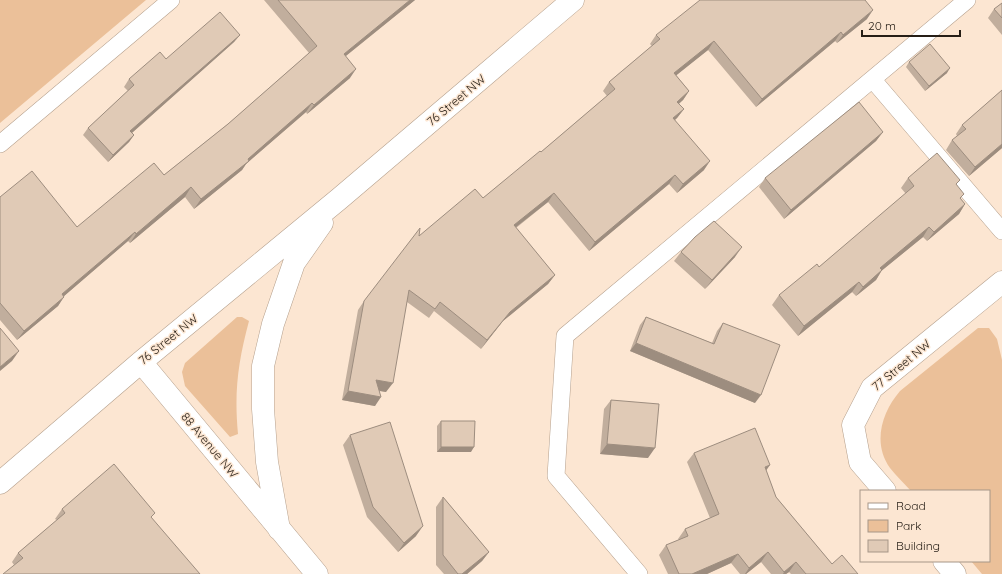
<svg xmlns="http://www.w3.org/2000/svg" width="1002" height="574" font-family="Quicksand,sans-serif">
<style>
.green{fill:#ebc099}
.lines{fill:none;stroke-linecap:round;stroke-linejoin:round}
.lane-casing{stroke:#b5a08d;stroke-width:18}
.street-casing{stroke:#b5a08d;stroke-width:23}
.lane{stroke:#fff;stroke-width:17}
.street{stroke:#fff;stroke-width:22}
.wall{fill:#c1ae9d}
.shaded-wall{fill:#9d8d7f}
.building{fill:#e0cab6;stroke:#9d8d7f}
.labels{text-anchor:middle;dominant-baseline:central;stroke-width:3;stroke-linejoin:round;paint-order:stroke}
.street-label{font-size:12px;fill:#261e16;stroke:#fce6d2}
</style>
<rect width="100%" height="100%" fill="#fce6d2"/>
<path class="green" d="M0 0H146L0 123Z
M237 317H242L249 321C238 362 234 392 238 434L230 437 185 386 182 372 185 363Z
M978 328H989L997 339 1002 360V574H982L971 561H989V491H911C904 483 896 476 890 468 872 443 882 412 900 391Z"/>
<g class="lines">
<defs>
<path id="lane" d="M873 80 1002 231
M0 144 171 0
M639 574 556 476 565 336 967 0"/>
<path id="street" d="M141 362 317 574
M0 483 141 362 339 199 573 0
M885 491 860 462 853 425 872 388 1002 282
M279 529 267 462 263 409V366L273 324 294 263 322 223
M944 561 955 574"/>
</defs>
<use href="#lane" class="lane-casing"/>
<use href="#street" class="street-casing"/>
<use href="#lane" class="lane"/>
<use href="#street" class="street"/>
</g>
<path class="wall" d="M264 0H415L346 56 350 78 307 114 306 112 246 164 242 170 194 209 185 197 130 243 128 241 64 296 58 306 17 340 0 320V197L77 227 164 175 228 124 309 53Z
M1002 3V35L988 18 994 9Z
M867 19 837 43 835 41 756 107 708 50 676 75 689 91 683 100 679 104 684 109 677 118 675 120 704 170 677 193 669 184 589 251 548 202 516 228 555 275 548 284 503 321 481 349 434 311 429 318 407 302 386 392 379 391 375 406 342 400 358 310 364 301 419 236 483 198 541 152 607 96 603 91 609 82 652 46 650 44 656 35Z
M240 35 234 42 132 133 134 135 129 142 108 162 83 135 88 128 128 91 124 87 129 79 166 59Z
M909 62 947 73 925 91 906 67Z
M1002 90V148L969 176 946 150 952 140 957 136 956 134 962 125Z
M883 132 876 141 784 219 759 187 765 178Z
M908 178 957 185 961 199 965 204 959 214 927 241 923 237 882 270 876 280 856 296 852 292 798 336 772 305 779 295 819 267 906 194 901 188Z
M681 252 735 257 705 289 674 261Z
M646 317 712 343 717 331 723 323 755 403 630 351 640 325Z
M611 400 648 458 600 454 604 409Z
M441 421 471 452H437V426Z
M350 435 416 536 398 552 367 517 343 445Z
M694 453 766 471 776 497 832 564 858 574H791L789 572 786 574H771L761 562 746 574H740L731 563 707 574H668L659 555 666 545 679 540 678 539 685 529 710 518 687 462Z
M443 497 489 552 482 561 467 574H444L436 565V507Z
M62 509 152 518 14 565 12 562 18 553 57 520 55 519Z"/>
<path class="shaded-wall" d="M410 0H415L337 63 344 54Z
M873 10 867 19 837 43 843 35Z
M841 32 835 41 756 107 762 99Z
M240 35 234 42 125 139 130 131Z
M714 41 708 50 668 82 674 73Z
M950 68 947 73 925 91 929 86Z
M356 69 350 78 307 114 314 105Z
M689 91 683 100 671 110 677 102Z
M312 103 306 112 246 164 242 170 194 209 201 199Z
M684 109 677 118 667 127 673 118Z
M883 132 876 141 784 219 791 210Z
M134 135 129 142 108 162 113 155Z
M1002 144V148L969 176 975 167Z
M710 161 704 170 677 193 683 184Z
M675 175 669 184 589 251 595 242Z
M191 187 185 197 130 243 136 234Z
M554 193 548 202 507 234 514 225Z
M965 204 959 214 927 241 934 232Z
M929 227 923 237 874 277 880 268Z
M135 232 128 241 56 303 62 294Z
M742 247 735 257 705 289 712 280Z
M882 270 876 280 856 296 863 287Z
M555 275 548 284 503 321 481 349 487 340 510 312Z
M859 282 852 292 798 336 804 326Z
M64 297 58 306 17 340 24 331Z
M636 343 761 395 755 403 630 351Z
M19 351 12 361 0 371V367Z
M376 380 393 383 386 392 370 389Z
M348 391 381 397 375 406 342 400Z
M607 444 655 448 648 458 600 454Z
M441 447H474L471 452H437Z
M770 465 763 475 765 467Z
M423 526 416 536 398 552 404 543Z
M489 552 482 561 467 574H462Z
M768 552 761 562 746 574H745L749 568Z
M738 554 731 563 707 574H692Z
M796 562 789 572 786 574H783L784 572Z"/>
<path class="building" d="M278 0H410L344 54 356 69 314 105 312 103 248 159 249 161 201 199 191 187 136 234 135 232 62 294 64 297 24 331 0 303V197L32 171 77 227 154 163 164 175 228 124 317 46Z
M700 0H865L873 10 843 35 841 32 762 99 714 41 674 73 689 91 677 102 684 109 673 118 710 161 683 184 675 175 595 242 554 193 514 225 555 275 510 312 487 340 440 302 435 309 409 290 393 383 376 380 381 397 348 391 364 301 420 228 419 236 475 189 483 198 540 151 541 152 615 89 609 82 660 39 656 35Z
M1002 3V18L994 9Z
M220 12 240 35 130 131 134 135 113 155 88 128 134 85 129 79 160 52 166 59Z
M930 44 950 68 929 86 909 62Z
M1002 90V144L975 167 952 140 966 129 962 125Z
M859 102 883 132 791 210 765 178Z
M937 153 960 180 956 184 964 194 960 198 965 204 934 232 929 227 880 268 882 270 863 287 859 282 804 326 779 295 817 264 819 267 914 186 908 178Z
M714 221 742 247 712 280 681 252 695 237Z
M646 317 714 344 723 323 780 345 761 395 636 343Z
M0 328 19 351 0 367Z
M611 400 659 404 655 448 607 444Z
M441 421H475L474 447H441Z
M390 422 423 526 404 543 373 507 350 435Z
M755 428 770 465 765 467 776 497 832 564 842 555 858 574H806L796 562 784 572 768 552 749 568 738 554 692 574H679L666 545 688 536 685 529 719 514 694 453Z
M114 464 155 513 151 517 200 574H3L23 558 18 553 65 513 62 509Z
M443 497 489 552 462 574H458L443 555Z"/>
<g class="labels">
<g class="street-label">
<text transform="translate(456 100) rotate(-40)">76 Street NW</text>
<text transform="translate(168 339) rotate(-39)">76 Street NW</text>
<text transform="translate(901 365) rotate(-40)">77 Street NW</text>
<text transform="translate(210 445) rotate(50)">88 Avenue NW</text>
</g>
</g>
<rect x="860" y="490" width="130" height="72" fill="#fce6d2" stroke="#a69687"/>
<rect x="868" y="503" width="20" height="6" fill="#ffffff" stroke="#a69687"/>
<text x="896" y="510" font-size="12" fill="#261e16">Road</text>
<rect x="868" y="520" width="20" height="12" fill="#ebc099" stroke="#a69687"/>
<text x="896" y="530" font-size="12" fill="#261e16">Park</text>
<rect x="868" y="540" width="20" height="12" fill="#e0cab6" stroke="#a69687"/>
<text x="896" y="550" font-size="12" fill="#261e16">Building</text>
<path d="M862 30v6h98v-6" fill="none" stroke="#261e16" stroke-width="2"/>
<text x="868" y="30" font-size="12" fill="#261e16" stroke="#fce6d2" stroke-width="3" paint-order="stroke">20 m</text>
</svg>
